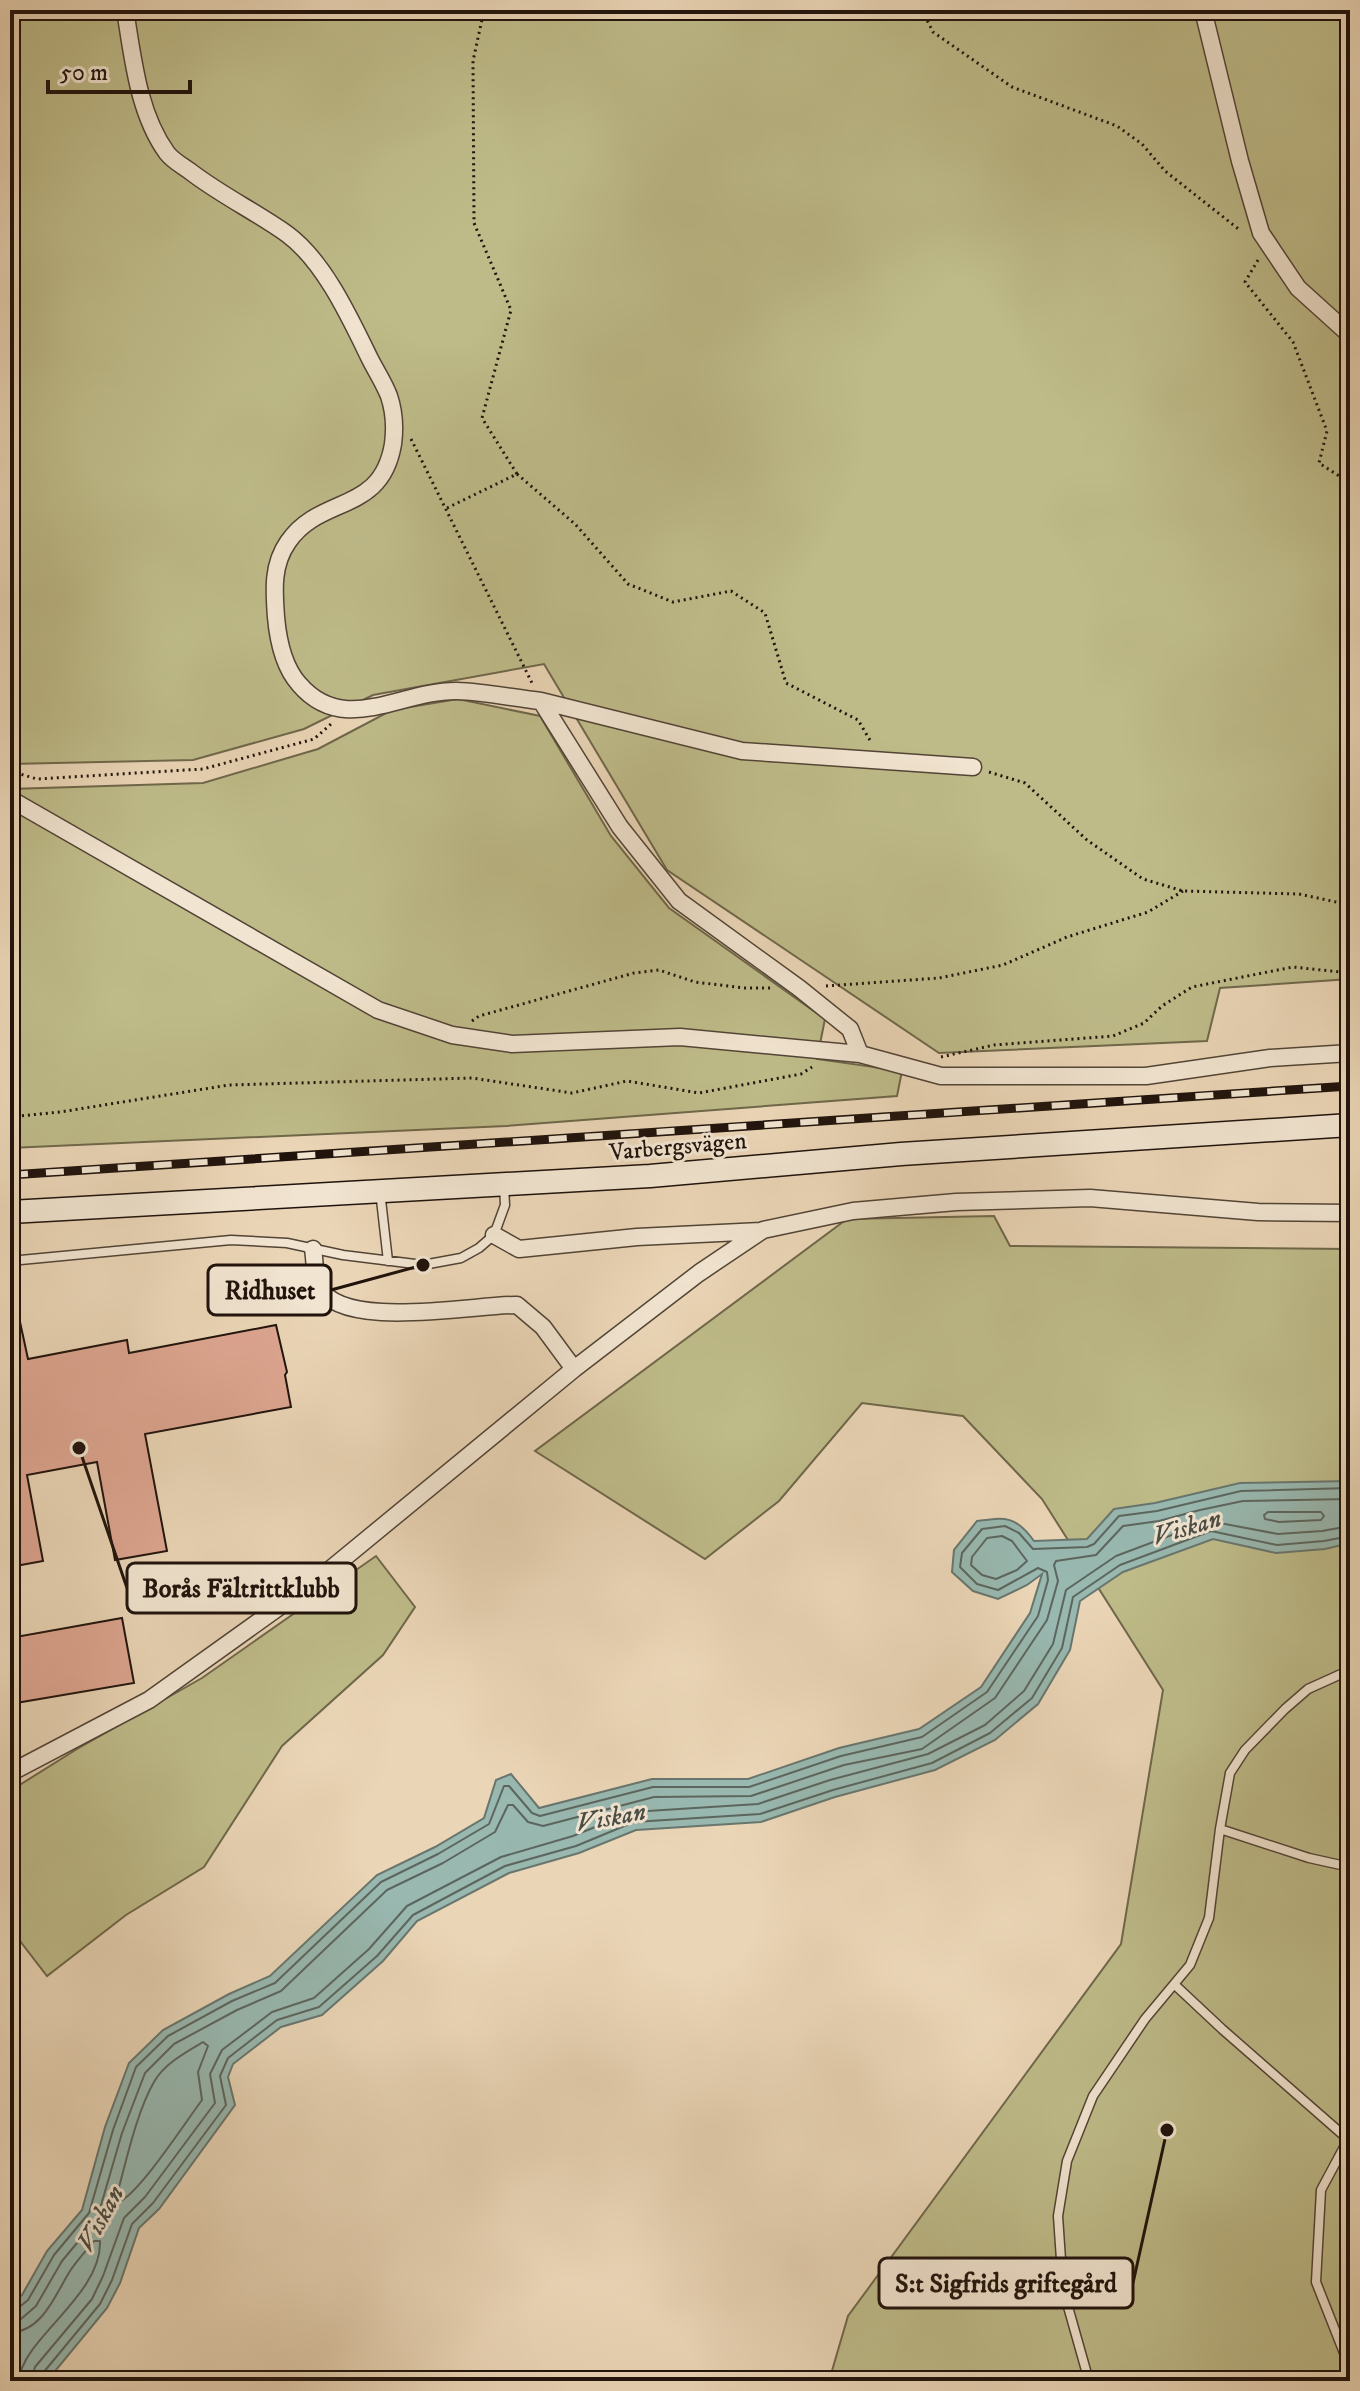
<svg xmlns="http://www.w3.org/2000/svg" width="1360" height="2391" font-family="'IM FELL DW Pica',serif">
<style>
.green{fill:#bebb89;stroke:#6f674a;stroke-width:2}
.water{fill:#98b8b0;stroke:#68766e;stroke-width:2}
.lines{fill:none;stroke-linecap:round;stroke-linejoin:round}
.shore{stroke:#5c665e;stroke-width:2}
.building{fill:#dda590;stroke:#20130c;stroke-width:2}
.service-casing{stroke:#524436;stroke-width:11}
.minor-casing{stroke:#524436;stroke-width:19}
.secondary-casing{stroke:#20130c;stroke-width:25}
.path{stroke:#20130c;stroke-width:3;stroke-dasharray:2 4;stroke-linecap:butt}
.service{stroke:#f1e4d0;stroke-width:8}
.minor{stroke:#f1e4d0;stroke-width:16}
.secondary{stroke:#f1e4d0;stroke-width:22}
.rail-casing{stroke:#20130c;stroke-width:9}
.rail{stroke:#f1e4d0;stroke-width:6;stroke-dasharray:18;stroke-linecap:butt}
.labels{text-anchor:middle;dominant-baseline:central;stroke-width:6;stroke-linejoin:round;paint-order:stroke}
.street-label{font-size:24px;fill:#20130c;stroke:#f1e4d0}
.water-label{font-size:26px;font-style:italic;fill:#4a4d45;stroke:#f1e4d0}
.leader{fill:none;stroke:#20130c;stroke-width:3}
.callout-dot{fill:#20130c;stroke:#f1e4d0;stroke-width:3}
.callout{fill:#f1e4d0;stroke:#20130c;stroke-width:3}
.callout-label{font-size:26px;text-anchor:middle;font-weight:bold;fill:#20130c}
</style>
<rect width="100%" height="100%" fill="#ead5b6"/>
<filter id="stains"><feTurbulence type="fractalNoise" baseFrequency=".0025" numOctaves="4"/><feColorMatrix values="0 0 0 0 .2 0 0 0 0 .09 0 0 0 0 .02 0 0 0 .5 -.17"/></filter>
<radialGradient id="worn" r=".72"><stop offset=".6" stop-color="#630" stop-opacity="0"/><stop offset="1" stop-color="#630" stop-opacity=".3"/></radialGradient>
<path class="green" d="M10 10H1350V979L1220 988 1207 1041 939 1053 667 870 544 664 373 695 304 729 193 760 10 764Z
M458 699 540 716 611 836 669 908 825 1019 817 1059 902 1071 897 1096 506 1126 10 1148V789L203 783 318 749 392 710Z
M994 1216 1010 1246 1350 1249V2381H829L848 2316 1121 1944 1163 1690 1042 1499 963 1416 862 1403 779 1501 705 1559 535 1451 847 1219Z
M376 1556 415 1607 383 1655 282 1746 204 1867 126 1915 47 1976 10 1928V1791L77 1749 202 1678Z"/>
<path class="water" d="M1350 1481V1543L1325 1549 1276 1553 1213 1539 1123 1572 1080 1601 1070 1650 1038 1704 995 1740 935 1770 835 1797 761 1822 636 1830 579 1853 509 1873 417 1921 383 1961 322 2015 281 2027 233 2064 228 2077 235 2105 159 2209 139 2228 120 2283 107 2308 47 2381H10V2305L22 2295 47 2251 82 2210 105 2127 129 2063 163 2030 229 1994 270 1976 377 1875 435 1847 484 1818 496 1780 511 1774 539 1808 652 1779H748L839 1748 919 1729 981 1687 1030 1613 1042 1574 1027 1585 998 1599 973 1591 952 1572 954 1550 977 1521C1006 1517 1016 1516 1034 1541L1087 1539 1114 1509 1155 1503 1240 1483Z"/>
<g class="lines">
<path class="shore" d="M1268 1512H1321L1324 1516 1321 1520 1279 1522 1265 1519 1264 1515Z
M1002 1536 1012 1541 1027 1561 1017 1570 996 1579 982 1575 971 1565 972 1557 987 1538Z
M203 2042 208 2046 198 2072 202 2100C187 2120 137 2197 118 2202L116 2198C126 2163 136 2113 154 2082 164 2064 186 2052 203 2042Z
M10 2311 17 2309 28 2300 54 2255 89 2213 113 2130 136 2067 168 2036 232 2001 275 1983 381 1882 438 1854 489 1824 504 1786H509L532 1813 540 1816 653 1787H749L841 1756 922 1737 987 1692 1038 1616 1048 1580 1047 1572 1038 1568 998 1590 977 1584 960 1567 962 1553 982 1529 1005 1526 1019 1533 1033 1549 1087 1547 1094 1544 1119 1516 1157 1511 1241 1491 1350 1488
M10 2321 21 2319 36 2306 62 2261 97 2219 122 2133 145 2073 174 2044 237 2010 281 1991 387 1890 443 1863 495 1832 508 1805H513L528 1822 543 1826 654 1797 751 1796 844 1765 922 1749 995 1698 1047 1620 1058 1581 1054 1565 1056 1561 1096 1555 1123 1526 1159 1521 1200 1510 1243 1501 1350 1499
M10 2333C43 2331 55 2295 70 2271 77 2260 86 2251 94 2241H100C102 2296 21 2339 19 2381
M31 2381 35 2367 92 2299 103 2276 124 2218 145 2197 215 2103 210 2074 222 2050 272 2012 314 1998 369 1949 407 1906 501 1857 573 1836 632 1812 758 1804 830 1780 928 1754 985 1725 1024 1691 1053 1644 1066 1590 1116 1556 1209 1521 1278 1534 1322 1531 1350 1526
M41 2381 43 2373 100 2304 112 2280 132 2224 153 2203 226 2105 220 2076 228 2058 277 2020 319 2007 377 1956 413 1915 505 1866 576 1846 634 1822 760 1814 833 1790 932 1763 990 1733 1032 1698 1062 1648 1073 1597 1120 1565 1211 1531 1277 1545 1324 1541 1350 1536"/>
</g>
<path class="building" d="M10 1308H17L28 1359 127 1340 129 1353 276 1325 287 1372 285 1375 291 1407 145 1434 167 1551 115 1560 97 1462 27 1475 43 1561 10 1567Z
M122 1618 134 1683 10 1704V1638Z"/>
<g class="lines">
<defs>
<path id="service" d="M380 1191 388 1261
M10 1261 231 1240 287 1243 343 1255 423 1265 461 1258 479 1248 494 1235 505 1205 504 1186
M1220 1829 1309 1858 1350 1867
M1175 1985 1222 2029 1350 2141
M1350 2136 1321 2190 1316 2282 1350 2368
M1089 2381 1063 2289 1058 2216 1067 2161 1093 2096 1145 2019 1190 1965 1209 1918 1220 1829 1230 1773 1245 1750 1285 1709 1308 1689 1350 1670"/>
<path id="minor" d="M125 10C133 58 138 113 167 153 173 161 183 166 191 172 221 195 256 212 287 234 324 261 350 318 370 359 376 371 384 383 389 396 394 411 395 429 393 444 381 515 321 494 288 542 272 565 274 590 276 617 278 640 283 666 299 684 344 737 401 690 457 691 485 692 514 698 541 701L620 827 679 901 799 988 850 1029 860 1054
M1203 10 1240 161 1261 233 1298 288 1350 335
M541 701 742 751 973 767
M10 799 378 1010 452 1035 512 1044 680 1037 860 1054 941 1076H1146L1270 1058 1350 1053
M494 1235 519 1249 637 1237 761 1231
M574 1369 699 1273 763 1230 853 1211 956 1202 1090 1198 1258 1212 1350 1213
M10 1773 149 1700 321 1577 574 1369 543 1327 517 1305C477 1304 340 1332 319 1286 314 1276 315 1260 313 1249"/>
<path id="secondary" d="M10 1212 650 1176 901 1154 1350 1125"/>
</defs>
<use href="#service" class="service-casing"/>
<use href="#minor" class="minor-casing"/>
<use href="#secondary" class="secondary-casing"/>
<path class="path" d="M922 10 933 32 1012 87 1117 126 1142 144 1165 171 1241 231
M1258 260 1245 282 1293 342 1327 431 1319 463 1350 483
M411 439 532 683
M517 474 575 524 628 584 673 602 731 591 765 613 786 683 858 720 871 742
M447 508 517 474 482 418 511 310 474 223 473 61 484 10
M10 771 37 779 203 769 314 739 331 724
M989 772 1025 783 1087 840 1143 879 1183 891 1299 894 1350 905
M826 986 939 978 1003 965 1067 937 1148 912 1183 891
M472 1021 479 1016 634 973 659 970 695 982 744 988H770
M941 1057 994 1045 1113 1036 1144 1023 1162 1006 1192 987 1293 967 1350 973
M10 1117 60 1112 229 1085 472 1078 572 1093 627 1081 699 1093 801 1074 812 1067"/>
<use href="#service" class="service"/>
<use href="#minor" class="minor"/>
<use href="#secondary" class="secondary"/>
<defs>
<path id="rail" d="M10 1175 1350 1086"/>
</defs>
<use href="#rail" class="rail-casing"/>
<use href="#rail" class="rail"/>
</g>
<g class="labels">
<g class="street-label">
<text transform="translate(678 1147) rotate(-5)">Varbergsvägen</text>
</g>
<g class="water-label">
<text transform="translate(1187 1528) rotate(-16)">Viskan</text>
<text transform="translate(611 1818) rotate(-10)">Viskan</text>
<text transform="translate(101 2219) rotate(-61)">Viskan</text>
</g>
</g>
<path class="leader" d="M423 1265L331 1290M79 1448L127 1588M1167 2130L1133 2283"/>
<g class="callout-dot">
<circle cx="423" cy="1265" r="8"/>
<circle cx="79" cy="1448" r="8"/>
<circle cx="1167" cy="2130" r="8"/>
</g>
<g class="callout">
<rect x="208" y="1265" width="123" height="50" rx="8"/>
<rect x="127" y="1563" width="229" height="50" rx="8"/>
<rect x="879" y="2258" width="254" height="50" rx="8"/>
</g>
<g class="callout-label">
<text x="270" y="1299">Ridhuset</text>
<text x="241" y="1597">Borås Fältrittklubb</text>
<text x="1006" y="2292">S:t Sigfrids griftegård</text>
</g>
<rect width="1360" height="2391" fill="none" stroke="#ead5b6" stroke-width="40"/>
<rect x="12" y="12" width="1336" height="2367" fill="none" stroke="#20130c" stroke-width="4"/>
<rect x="20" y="20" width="1320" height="2351" fill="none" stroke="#20130c" stroke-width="2"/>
<path d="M48 80v12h142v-12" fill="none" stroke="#20130c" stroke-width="4"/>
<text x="60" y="80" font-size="24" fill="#20130c" stroke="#f1e4d0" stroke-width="6" paint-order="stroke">50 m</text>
<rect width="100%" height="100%" filter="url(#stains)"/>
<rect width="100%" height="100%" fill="url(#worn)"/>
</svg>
